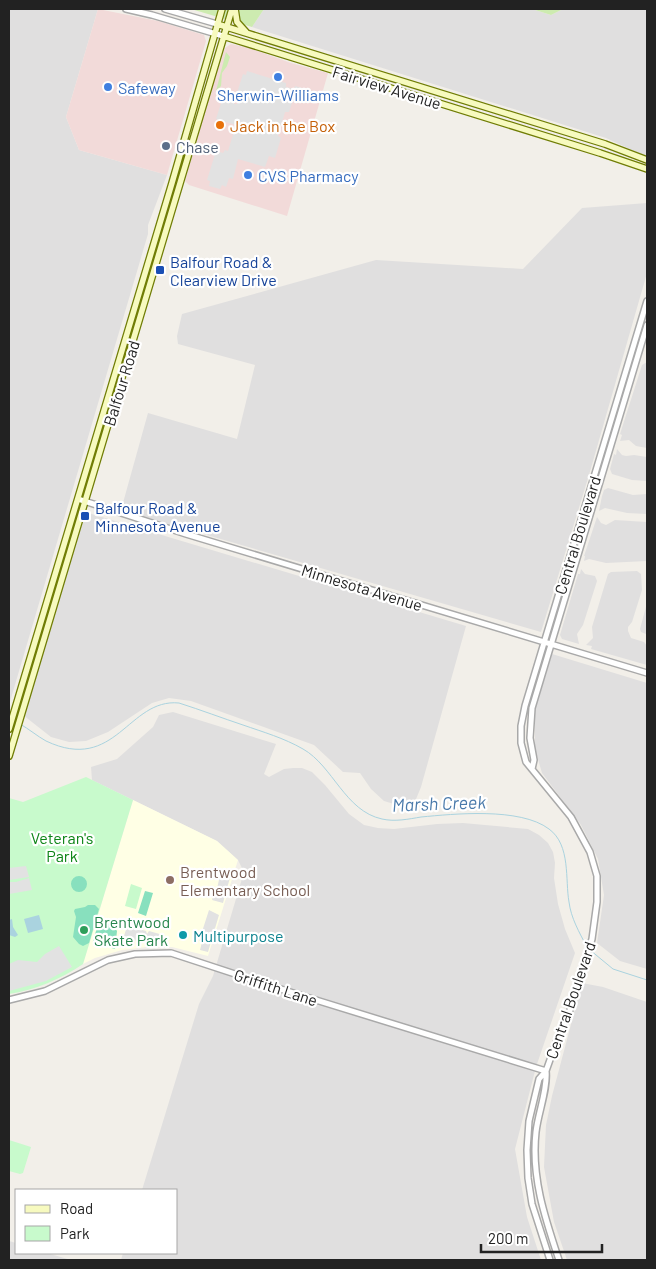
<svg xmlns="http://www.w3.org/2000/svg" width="656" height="1269" font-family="Barlow,sans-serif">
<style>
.residential{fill:#e0dfdf}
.commercial{fill:#f2dad9}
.education{fill:#ffffe5}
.grass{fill:#cdebb0}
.park{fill:#c8facc}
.pitch{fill:#88e0be}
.parking{fill:#e2e2e2}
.water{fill:#aad3df}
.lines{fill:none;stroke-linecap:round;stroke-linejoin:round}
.stream{stroke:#aad3df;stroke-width:1}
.tertiary-casing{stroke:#a9a9a9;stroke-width:8}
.secondary-casing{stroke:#707d05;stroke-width:8}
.tertiary{stroke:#fff;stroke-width:5}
.secondary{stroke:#f7fabf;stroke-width:5.5}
.shop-dot{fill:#3f7fe0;stroke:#fff;stroke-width:2}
.food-dot{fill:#e8710a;stroke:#fff;stroke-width:2}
.service-dot{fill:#5c6f8a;stroke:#fff;stroke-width:2}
.transit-dot{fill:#1a4fb4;stroke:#fff;stroke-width:2}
.education-dot{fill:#8d6e63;stroke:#fff;stroke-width:2}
.leisure-dot{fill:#2e9e5b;stroke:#fff;stroke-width:2}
.culture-dot{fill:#0f9aa8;stroke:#fff;stroke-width:2}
.labels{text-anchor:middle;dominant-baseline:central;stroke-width:4.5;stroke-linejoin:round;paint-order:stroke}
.shop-label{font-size:16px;fill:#366cbe;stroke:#fff;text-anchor:start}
.street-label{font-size:16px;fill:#222;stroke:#fff}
.food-label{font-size:16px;fill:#c56008;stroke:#fff;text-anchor:start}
.service-label{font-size:16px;fill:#4e5e75;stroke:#fff;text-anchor:start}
.transit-label{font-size:16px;fill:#164399;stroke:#fff;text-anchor:start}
.park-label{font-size:16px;fill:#0c8416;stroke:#fff}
.education-label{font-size:16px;fill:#785e54;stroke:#fff;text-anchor:start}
.leisure-label{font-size:16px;fill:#27864d;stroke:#fff;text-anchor:start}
.culture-label{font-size:16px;fill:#0d838f;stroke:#fff;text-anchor:start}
.water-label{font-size:18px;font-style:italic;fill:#4a7aab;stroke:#fff}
</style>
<rect width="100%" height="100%" fill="#f2efe9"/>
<path class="residential" d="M9 9H98L66 117 79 150 167 175 148 225V234L9 705Z
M264 9H532L551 15 563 9H647V157L606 138 252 27Z
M647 203V273L589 475 541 632 121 510 148 413 237 439 255 365 178 344 177 336 182 314 376 260 523 269 582 208Z
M647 362V448L636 446 629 440 620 441 622 435 620 434 642 365Z
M617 449 622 455 626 456 634 455 647 457V481L632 480 612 474 610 469 614 454 616 455Z
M608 488 633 495 647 494V514L627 513 605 508 599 511 602 496 604 490Z
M85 512 466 626 421 787 414 804 404 807 384 801 371 789 360 773 343 772 314 745 191 701 169 698 152 703 108 732 86 741 69 742 51 737 23 715Z
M597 517 601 523 606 525 615 520 647 522V561L606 563 589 559 584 561 585 556H584Z
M581 569 585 574 595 576 597 581 583 625 577 634 579 644 562 639 560 635 578 574H580Z
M637 571 641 574 642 590 632 622 628 627V631L631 638 644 642 647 646V665L591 649 592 646 586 645 593 638 592 627 608 574 611 572Z
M647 603V634H646L641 632 640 629Z
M552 654 647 683V969L620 961 597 943 604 895 598 859 581 825 542 773 535 749V710Z
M173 712 276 744 264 774 269 777 284 769 293 768H302L312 772 325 785 349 814 364 825 378 828 394 829 437 824 463 823 528 829 539 835 548 843 553 852 555 863 554 878 558 904 565 929 575 953 536 1067 515 1149 527 1217 541 1260H121L123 1253H176V1190H142L199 1004 213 976 244 872 238 860 217 841 92 780 91 767 117 759 153 727 159 715Z
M582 983 603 987 647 1002V1260H567L554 1222 544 1167 546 1125 552 1096Z
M9 1241 16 1243V1253H47L71 1260H9Z"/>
<path class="commercial" d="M98 9 158 21 204 35 206 41 167 175 79 150 66 117Z
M231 44 249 48 291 63 328 73 287 216 189 185 185 181 208 100 225 48Z"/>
<path class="education" d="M133 800 217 841 238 860 208 956 172 947H147L122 950 95 958 83 964Z"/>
<path class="grass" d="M191 9H264L252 27Z
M532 9H563L551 15Z
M226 52 230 57 227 66 222 73 221 86 216 91Z"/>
<path class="park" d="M86 777 133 800 83 964C61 979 35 990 9 994V798L23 802Z
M131 884 142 888 136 909 125 906Z
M9 1140 31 1147 23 1173 20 1174 9 1171Z"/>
<path class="pitch" d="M71 884a8 8 0 1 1 16 0a8 8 0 1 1-16 0Z
M145 891 153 893 146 916 138 913Z
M88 905H95L99 909 89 943 83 946 79 944 73 937 76 917 74 911 75 909 85 907Z
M100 919 111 923 117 931 115 949 95 943 93 940Z"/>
<path class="parking" d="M247 71 286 83V87L294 89 295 86 316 92 315 96 310 94 308 101 292 97 293 94 291 93 289 98 293 100 289 112H285L278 136 281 138 275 158 269 156 265 167 238 159 233 179 229 178 226 187 222 185 220 189 209 186 210 181 207 180 216 151 223 153 225 150 228 151 236 125 216 119 223 97 235 101 234 104H237L238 100 235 99 243 74 246 75Z
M26 866 29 877 9 880V868Z
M221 871 231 874 223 903 212 900 214 893H216Z
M29 878 32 890 9 894V882H16Z
M209 910 219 915 208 952 200 950 202 942 199 941Z
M127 926 146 931 147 934 149 931 163 935 160 946 136 939 133 946 122 943Z
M59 946 72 967 46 981 9 991V964L18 960 37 962 45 954Z"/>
<path class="water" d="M39 915 43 929 28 933 24 919Z
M12 919 13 927 18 935 15 937 9 935V920Z"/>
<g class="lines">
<path class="stream" d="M20 724C29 729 37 736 46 741 116 774 128 698 179 703 201 710 222 718 243 725 263 732 284 738 303 749 333 766 345 811 382 819 395 822 409 819 421 817 453 814 520 807 549 829 571 845 565 880 569 902 571 918 579 932 587 947
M590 950 613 969 647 980"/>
<defs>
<path id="tertiary" d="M126 9 152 15 223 36
M165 9 217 24
M78 499 186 534 647 673
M532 769 534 760 530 738 532 708 647 325
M9 1000 45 991 108 960 135 954 171 953 290 992 546 1071
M546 1071C548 1089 538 1113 536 1132 531 1177 545 1218 559 1260
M550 1260 532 1204 528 1178 527 1150 529 1121 539 1079 546 1071 562 1026 570 1010 592 939 597 902V876L590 852 571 817 526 762 521 743V726L525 706 647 301"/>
<path id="secondary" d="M235 9 237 22 246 32
M217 24 605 144 647 160
M223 36 600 153 647 169
M9 729 172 183 222 9
M9 756 232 9"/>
</defs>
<use href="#tertiary" class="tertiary-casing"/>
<use href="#secondary" class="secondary-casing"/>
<use href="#tertiary" class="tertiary"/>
<use href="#secondary" class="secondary"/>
</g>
<g class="shop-dot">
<circle cx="278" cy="77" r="5"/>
<circle cx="108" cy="87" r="5"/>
<circle cx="248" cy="175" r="5"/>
</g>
<circle class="food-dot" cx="220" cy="125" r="5"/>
<circle class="service-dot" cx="166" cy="146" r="5"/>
<g class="transit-dot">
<rect x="155" y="265" width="10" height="10" rx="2.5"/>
<rect x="80" y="511" width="10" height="10" rx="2.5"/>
</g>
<circle class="education-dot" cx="170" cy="880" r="5"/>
<circle class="leisure-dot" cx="84" cy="930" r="5"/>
<circle class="culture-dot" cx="183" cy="935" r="5"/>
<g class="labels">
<g class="shop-label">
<text x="118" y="87">Safeway</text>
<text x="278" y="94" text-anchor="middle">Sherwin-Williams</text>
<text x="258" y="175">CVS Pharmacy</text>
</g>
<g class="street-label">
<text transform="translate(387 87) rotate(17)">Fairview Avenue</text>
<text transform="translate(121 383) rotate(-73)">Balfour Road</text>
<text transform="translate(577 535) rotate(-73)">Central Boulevard</text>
<text transform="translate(362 587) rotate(17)">Minnesota Avenue</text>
<text transform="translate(276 987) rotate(18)">Griffith Lane</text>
<text transform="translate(570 1000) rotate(-71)">Central Boulevard</text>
</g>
<g class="food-label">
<text x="230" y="125">Jack in the Box</text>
</g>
<g class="service-label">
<text x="176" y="146">Chase</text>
</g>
<g class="transit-label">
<text x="170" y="261">Balfour Road &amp;<tspan x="170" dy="18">Clearview Drive</tspan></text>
<text x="95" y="507">Balfour Road &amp;<tspan x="95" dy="18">Minnesota Avenue</tspan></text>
</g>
<g class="park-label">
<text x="62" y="837">Veteran's<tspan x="62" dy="18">Park</tspan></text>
</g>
<g class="education-label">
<text x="180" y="871">Brentwood<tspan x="180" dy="18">Elementary School</tspan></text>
</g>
<g class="leisure-label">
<text x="94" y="921">Brentwood<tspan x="94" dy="18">Skate Park</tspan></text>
</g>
<g class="culture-label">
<text x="193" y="935">Multipurpose</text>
</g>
<g class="water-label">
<text transform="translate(439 803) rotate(-2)">Marsh Creek</text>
</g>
</g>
<rect width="656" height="1269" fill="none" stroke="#222222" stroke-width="20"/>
<rect x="15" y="1189" width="162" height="65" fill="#ffffff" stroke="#a7a7a7"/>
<rect x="25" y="1205" width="25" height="8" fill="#f7fabf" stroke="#a7a7a7"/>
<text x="60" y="1214" font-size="15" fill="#222222">Road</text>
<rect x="25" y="1226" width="25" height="15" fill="#c8facc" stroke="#a7a7a7"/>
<text x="60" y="1239" font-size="15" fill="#222222">Park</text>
<path d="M481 1244v8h121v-8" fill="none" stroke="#222222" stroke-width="2.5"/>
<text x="488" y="1244" font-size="15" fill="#222222" stroke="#ffffff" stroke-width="4" paint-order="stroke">200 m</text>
</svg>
